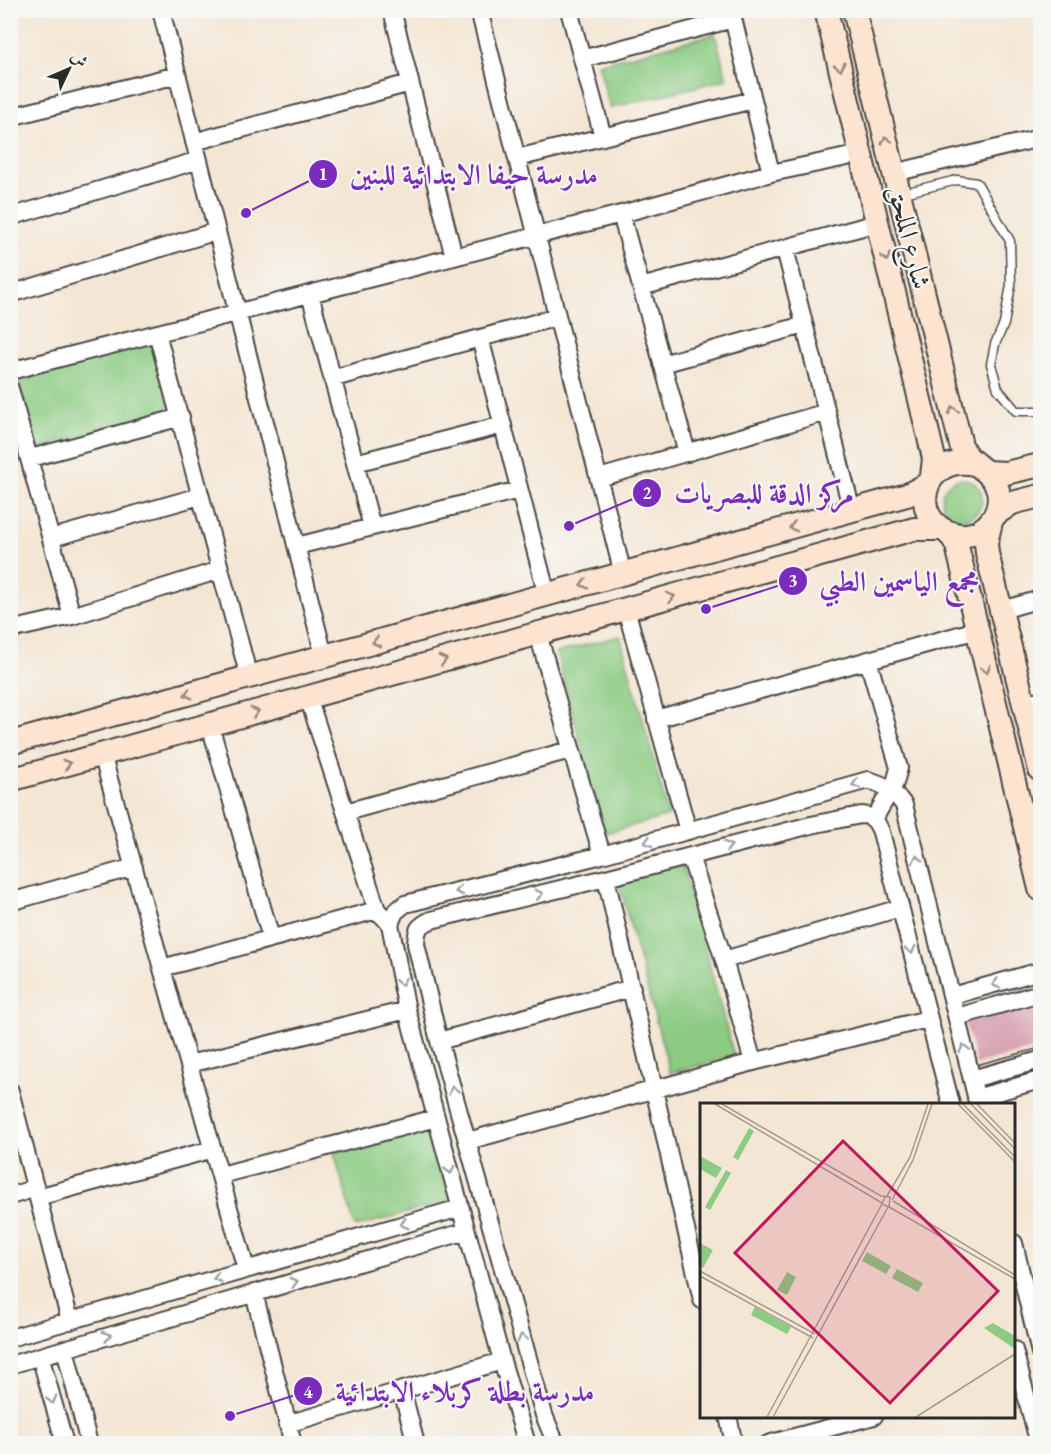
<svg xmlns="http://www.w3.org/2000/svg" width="1051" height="1454" font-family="'EB Garamond',Amiri,serif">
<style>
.green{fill:#8bcb82;stroke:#5b7b56;stroke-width:1.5}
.building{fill:#d69dae}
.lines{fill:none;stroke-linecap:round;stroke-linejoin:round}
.lane-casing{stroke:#494744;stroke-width:11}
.street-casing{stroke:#494744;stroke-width:20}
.secondary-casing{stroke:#494744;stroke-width:26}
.lane{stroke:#fff;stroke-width:8}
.street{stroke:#fff;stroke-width:16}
.secondary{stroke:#fde4d1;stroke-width:22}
.oneway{stroke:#94887e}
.oneway2{stroke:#a0a0a0}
.labels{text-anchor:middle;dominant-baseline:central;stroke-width:4.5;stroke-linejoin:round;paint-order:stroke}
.street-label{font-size:27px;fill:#2b2b2b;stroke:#f6f6f2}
.inset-road{fill:none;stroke:#a49b90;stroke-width:1.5}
.view{fill:#c2185b;fill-opacity:0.15;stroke:#c2185b;stroke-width:3}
.inset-edge{fill:none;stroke:#2b2b2b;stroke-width:3}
.leader{fill:none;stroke:#7b2cbf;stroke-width:2}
.callout-dot{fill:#7b2cbf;stroke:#f6f6f2;stroke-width:2}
.mark-label{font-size:18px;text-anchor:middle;font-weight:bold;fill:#fff}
.callout-label{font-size:28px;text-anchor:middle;font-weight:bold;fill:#7b2cbf;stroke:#f6f6f2;stroke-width:4.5;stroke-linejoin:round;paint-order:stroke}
</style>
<rect width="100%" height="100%" fill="#f6f6f2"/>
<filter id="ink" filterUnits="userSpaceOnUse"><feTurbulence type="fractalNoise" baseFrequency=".0167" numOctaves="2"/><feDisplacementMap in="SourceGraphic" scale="12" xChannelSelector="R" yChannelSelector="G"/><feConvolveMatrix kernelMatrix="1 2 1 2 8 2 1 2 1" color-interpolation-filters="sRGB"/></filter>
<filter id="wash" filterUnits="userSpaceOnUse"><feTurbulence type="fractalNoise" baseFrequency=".008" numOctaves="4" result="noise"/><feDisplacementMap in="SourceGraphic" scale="24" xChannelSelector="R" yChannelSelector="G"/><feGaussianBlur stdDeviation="1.35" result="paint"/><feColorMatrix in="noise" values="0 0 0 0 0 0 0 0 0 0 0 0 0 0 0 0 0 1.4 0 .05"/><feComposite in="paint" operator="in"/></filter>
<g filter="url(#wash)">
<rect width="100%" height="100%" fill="#f4e6d4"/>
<path class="green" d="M715 34 727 79 610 108 598 64Z
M150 339 171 409 38 449 17 378Z
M942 499a20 20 0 1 1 40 0a20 20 0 1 1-40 0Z
M620 636 669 816 605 833 556 653Z
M682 863 734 1056 670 1073 618 880Z
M429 1127 450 1201 355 1227 334 1153Z"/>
<g id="blocks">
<path class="building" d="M1040 1002V1048L976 1065 965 1022Z"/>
</g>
</g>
<g filter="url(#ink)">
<use href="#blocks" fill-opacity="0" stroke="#494744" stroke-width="1.5"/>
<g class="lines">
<defs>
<path id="lane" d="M900 194 957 180 977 183 1010 241 1011 285 1004 324 995 344 991 364 998 389 1016 411H1040"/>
<path id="street" d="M161 10 324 656
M392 10 454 257
M479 10 623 574
M569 10 603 137
M731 10 771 173
M582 59 733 19
M10 117 177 75
M194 142 410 83
M517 158 753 100
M894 173 1040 138
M621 214 687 453
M10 217 199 160
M785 249 852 511
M641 287 877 223
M10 294 217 231
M310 294 372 527
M157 333 249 677
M480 338 547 595
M662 364 804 325
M10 371 621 214 771 173 861 154
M334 378 557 317
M10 389 72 616
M31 458 181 417
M355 463 503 425
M599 478 827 412
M52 538 200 496
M297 546 519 490
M626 609 688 831
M1002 610 1040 599
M10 630 72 616 220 570
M538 634 602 855
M868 660 899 768 895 783 874 819
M308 697 377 910 390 924 407 1010 502 1361 527 1444
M1024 703 1040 700
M656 719 977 630
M210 725 271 938
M102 754 246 1269
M346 812 570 750
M690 856 724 960 753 1062
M606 878 702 1300
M10 902 134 867
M390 924 395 912 405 904 602 855 868 780C888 786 892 789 904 805L978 1104
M724 960 900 908
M162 968 377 910
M952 996 1040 971
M957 1017 1040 993
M439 1041 632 988
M189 1064 407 1010
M972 1079 1040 1060
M10 1091 70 1321
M976 1098 1040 1080
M468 1141 753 1062 928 1019
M221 1175 436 1118
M10 1196 36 1188
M38 1197 213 1149
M1014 1243 1040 1353
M254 1293 293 1444
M10 1338 460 1208
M65 1349 89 1444
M1014 1350 1039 1444
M40 1356 65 1444
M10 1365 467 1231
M402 1390 416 1444
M728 1416 734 1444
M287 1424 502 1361
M556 1444 544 1415 439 1041 416 944C417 929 417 927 431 920L606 878 811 825 861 815C873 815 877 822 881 832L951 1104
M768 1444 874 1416"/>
<path id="secondary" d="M826 10 932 450 934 459 932 476
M854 10 961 445C968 466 992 468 998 490 1001 504 996 518 985 527 977 534 965 537 955 534 906 523 921 453 974 464
M988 472 1006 473 1040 465
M996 514 1012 503 1040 496
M991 522 986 543 987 553 1040 770
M948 533 953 538 957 546 1040 889
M10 743 907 495 928 484
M10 780 914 529H942"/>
</defs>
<use href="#lane" class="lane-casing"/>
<use href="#street" class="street-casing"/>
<use href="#secondary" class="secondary-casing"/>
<use href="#lane" class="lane"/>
<use href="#street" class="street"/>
<use href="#secondary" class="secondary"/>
</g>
<defs><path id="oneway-chevron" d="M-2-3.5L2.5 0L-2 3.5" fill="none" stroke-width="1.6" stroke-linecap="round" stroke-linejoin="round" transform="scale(1.5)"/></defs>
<g class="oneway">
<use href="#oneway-chevron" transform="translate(840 67) rotate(76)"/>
<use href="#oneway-chevron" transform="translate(886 140) rotate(-104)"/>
<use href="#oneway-chevron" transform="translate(886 257) rotate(76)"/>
<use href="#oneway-chevron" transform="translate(953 410) rotate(-104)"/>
<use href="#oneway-chevron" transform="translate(793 527) rotate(165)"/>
<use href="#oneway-chevron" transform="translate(584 584) rotate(165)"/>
<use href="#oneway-chevron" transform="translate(671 597) rotate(-16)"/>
<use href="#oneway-chevron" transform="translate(376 642) rotate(165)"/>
<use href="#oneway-chevron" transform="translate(443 660) rotate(-15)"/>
<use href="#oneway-chevron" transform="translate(986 669) rotate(76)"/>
<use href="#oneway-chevron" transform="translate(188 694) rotate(165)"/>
<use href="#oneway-chevron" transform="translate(255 712) rotate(-16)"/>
<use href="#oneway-chevron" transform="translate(67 764) rotate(-16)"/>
</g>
<g class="oneway2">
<use href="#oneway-chevron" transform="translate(856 784) rotate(164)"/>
<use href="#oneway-chevron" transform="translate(648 842) rotate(164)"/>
<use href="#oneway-chevron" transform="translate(728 846) rotate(-15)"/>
<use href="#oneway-chevron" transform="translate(917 859) rotate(-104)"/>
<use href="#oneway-chevron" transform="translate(459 891) rotate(166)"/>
<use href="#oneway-chevron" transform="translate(539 894) rotate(-13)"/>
<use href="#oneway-chevron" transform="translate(911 950) rotate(76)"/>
<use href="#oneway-chevron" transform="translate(401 982) rotate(79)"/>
<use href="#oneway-chevron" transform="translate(996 984) rotate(165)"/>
<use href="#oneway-chevron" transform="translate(964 1048) rotate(-104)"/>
<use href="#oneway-chevron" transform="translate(453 1090) rotate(-106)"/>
<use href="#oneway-chevron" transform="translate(450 1170) rotate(75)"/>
<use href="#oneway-chevron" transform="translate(404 1224) rotate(164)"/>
<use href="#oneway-chevron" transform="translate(217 1278) rotate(164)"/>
<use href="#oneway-chevron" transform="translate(294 1282) rotate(-16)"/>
<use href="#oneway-chevron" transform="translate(107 1336) rotate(-16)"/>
<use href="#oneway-chevron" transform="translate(522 1338) rotate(-106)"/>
<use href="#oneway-chevron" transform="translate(52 1400) rotate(74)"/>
</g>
</g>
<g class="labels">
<g class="street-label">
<text transform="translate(910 237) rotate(76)">شارع الملحق</text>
</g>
</g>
<g transform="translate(700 1103)">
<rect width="315" height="315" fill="#f4e6d4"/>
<path d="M49 25 54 28 38 57 33 54ZM0 53 22 65 16 75 0 66ZM26 67 31 70 10 107 5 104ZM0 140 13 147 3 165 0 163ZM167 149 191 163 186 171 162 158ZM197 166 223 180 218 189 192 175ZM87 169 96 174 87 192 77 187ZM55 204 91 224 87 231 51 212ZM293 220 315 233V246L284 225Z" fill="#8bcb82"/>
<path class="inset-road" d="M15 1 182 100M22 1 181 93 190 94 189 104 182 101 185 94M258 1 315 59M263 1 315 54M271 1 315 46M277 1 315 40M187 93 210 54 228 1M192 97 213 57 232 1M193 98 315 172M189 104 315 176M0 168 115 231M0 173 113 235M67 314 182 101M73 314 188 104M216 314 315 251"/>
<path class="view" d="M143 38 298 188 190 300 35 150Z"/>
<rect width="315" height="315" class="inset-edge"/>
</g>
<path class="leader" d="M246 213L323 174M569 526L647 493M706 609L793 581M230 1416L308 1391"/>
<g class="callout-dot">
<circle cx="246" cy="213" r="6"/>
<circle cx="569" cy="526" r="6"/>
<circle cx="706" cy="609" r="6"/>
<circle cx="230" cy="1416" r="6"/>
<circle cx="323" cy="174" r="15"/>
<circle cx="647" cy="493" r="15"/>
<circle cx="793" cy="581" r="15"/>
<circle cx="308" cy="1391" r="15"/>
</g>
<g class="mark-label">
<text x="323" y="180">1</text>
<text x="647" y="499">2</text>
<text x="793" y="587">3</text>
<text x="308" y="1398">4</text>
</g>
<g class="callout-label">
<text x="474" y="184">مدرسة حيفا الابتدائية للبنين</text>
<text x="764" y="503">مركز الدقة للبصريات</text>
<text x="899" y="591">مجمع الياسمين الطبي</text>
<text x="465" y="1401">مدرسة بطلة كربلاء الابتدائية</text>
</g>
<rect width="1051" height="1454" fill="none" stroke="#f6f6f2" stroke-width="36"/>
<g transform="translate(69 69) rotate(46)" stroke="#f6f6f2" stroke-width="4.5" paint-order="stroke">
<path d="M0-4.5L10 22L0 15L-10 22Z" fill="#2b2b2b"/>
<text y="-9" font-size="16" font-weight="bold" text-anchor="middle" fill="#2b2b2b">ش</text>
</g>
</svg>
